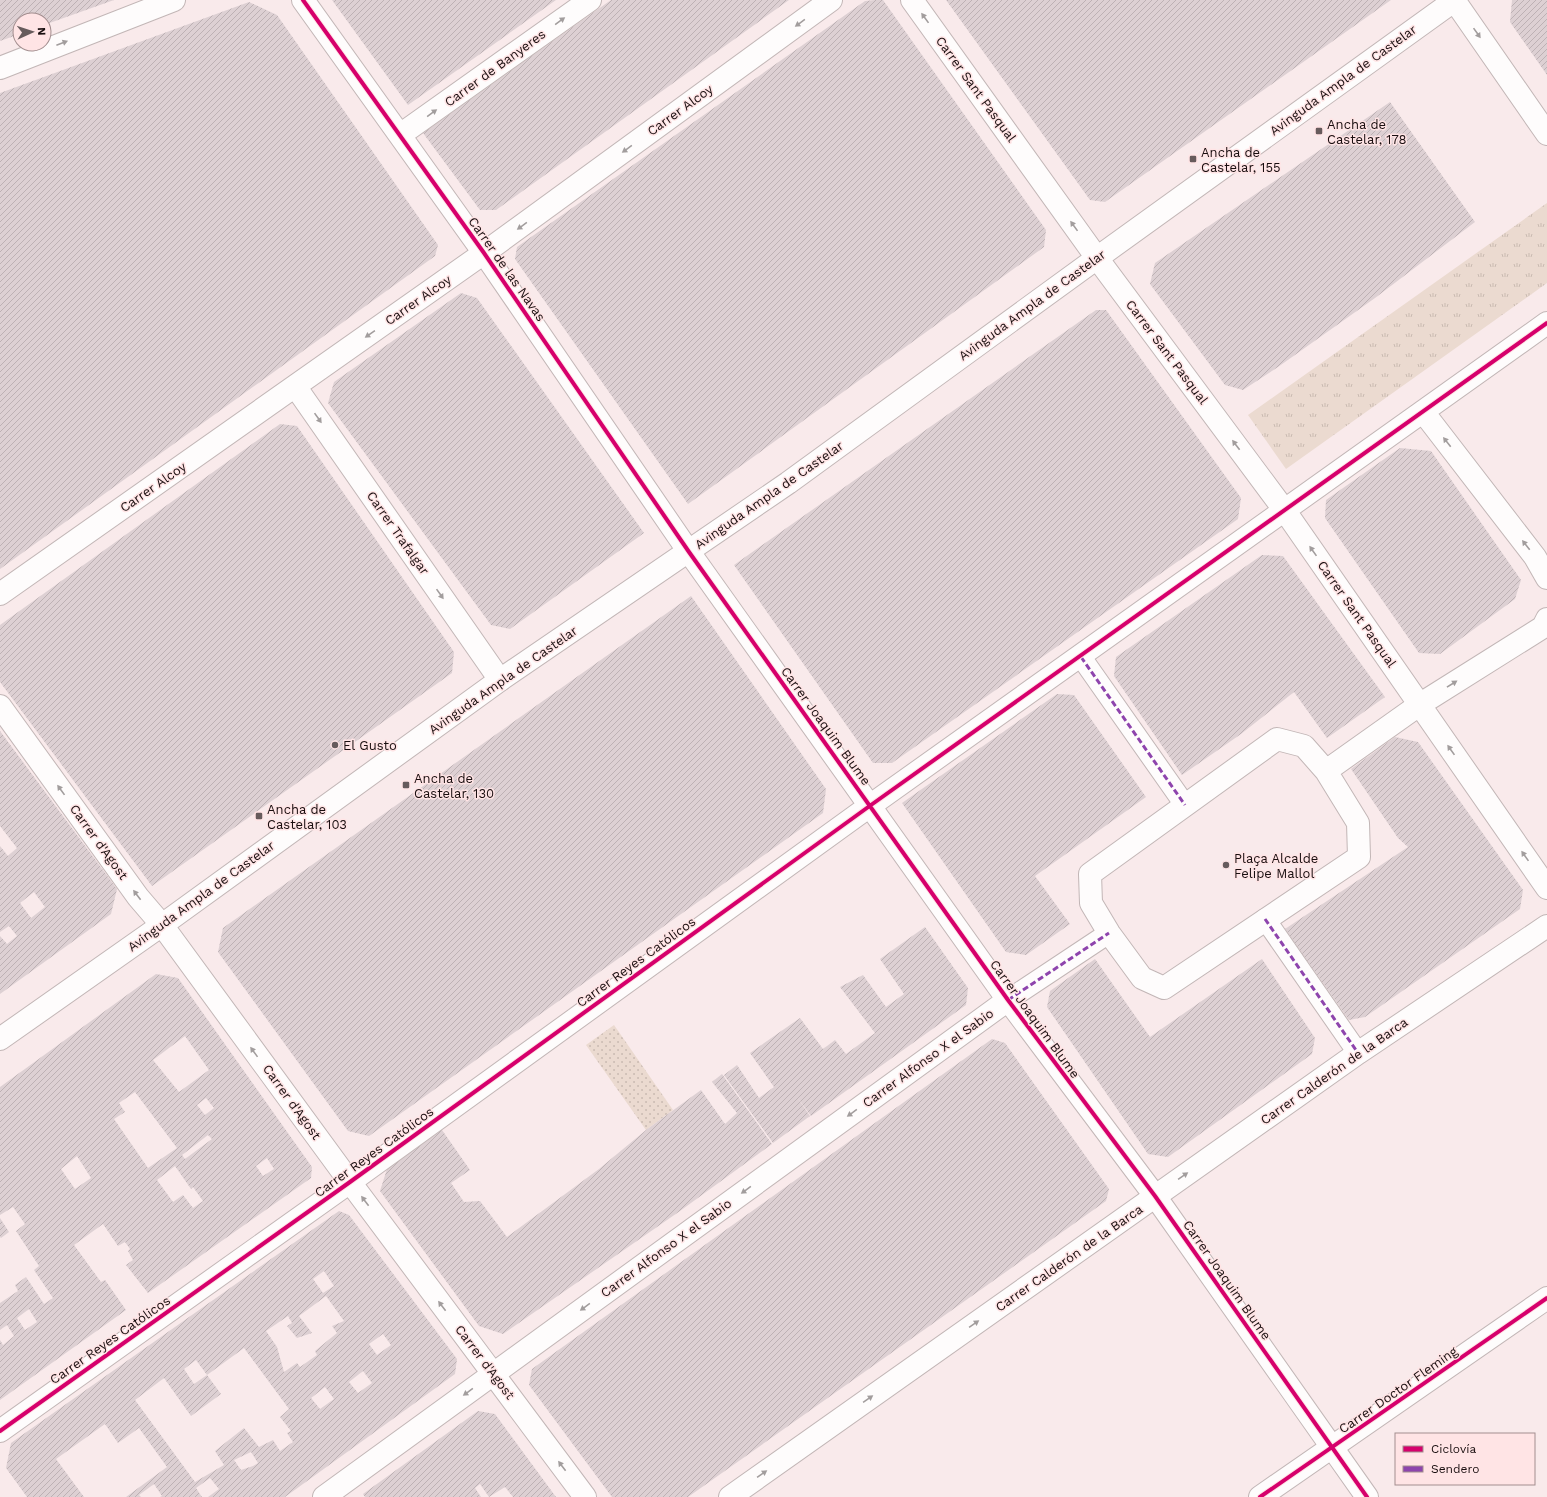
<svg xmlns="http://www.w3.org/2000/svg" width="1547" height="1497" font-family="'Work Sans',sans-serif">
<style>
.grass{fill:url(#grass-dots)}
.park{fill:url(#park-tufts)}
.building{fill:url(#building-hatch);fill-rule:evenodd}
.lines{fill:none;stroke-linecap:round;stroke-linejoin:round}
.pedestrian-casing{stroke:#c2b6b6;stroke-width:22}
.minor-casing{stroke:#c2b6b6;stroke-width:24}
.secondary-casing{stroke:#c2b6b6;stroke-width:24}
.pedestrian{stroke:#fefcfc;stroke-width:20}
.minor{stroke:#fefcfc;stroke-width:22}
.secondary{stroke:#fefcfc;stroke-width:22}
.quiet{stroke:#8e44ad;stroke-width:3;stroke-dasharray:6 3;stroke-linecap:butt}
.cycleway-casing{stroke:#ffe4e5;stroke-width:6}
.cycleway{stroke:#d6006c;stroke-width:4}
.oneway{fill:#a29d9d}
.poi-dot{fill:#675b5c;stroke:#ffe4e5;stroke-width:1.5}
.labels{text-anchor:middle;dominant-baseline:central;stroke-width:3;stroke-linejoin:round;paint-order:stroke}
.street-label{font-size:13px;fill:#190e0f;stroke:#ffe4e5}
.poi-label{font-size:13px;fill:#190e0f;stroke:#ffe4e5;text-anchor:start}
</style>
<defs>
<pattern id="grass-dots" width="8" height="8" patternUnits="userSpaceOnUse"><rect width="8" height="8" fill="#ebdad0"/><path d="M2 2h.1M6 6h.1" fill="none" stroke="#c9bab1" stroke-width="1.8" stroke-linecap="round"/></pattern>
<pattern id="park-tufts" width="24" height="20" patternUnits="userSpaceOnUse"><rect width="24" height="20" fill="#ebdad0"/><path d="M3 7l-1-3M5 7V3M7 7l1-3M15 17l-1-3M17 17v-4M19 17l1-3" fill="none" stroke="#c9bab1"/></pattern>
<pattern id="building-hatch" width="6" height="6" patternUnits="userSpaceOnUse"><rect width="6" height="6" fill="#ddd0d3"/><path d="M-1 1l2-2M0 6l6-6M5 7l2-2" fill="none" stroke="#bdb1b4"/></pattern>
</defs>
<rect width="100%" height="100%" fill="#f9eaeb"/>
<path class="grass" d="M614 1025 673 1110 646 1130 586 1045Z"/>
<path class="park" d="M1547 203V283L1286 469 1248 415Z"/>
<path class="building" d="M0 0H114L44 25V20H20V34L0 41Z
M332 0H556L408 105Z
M611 0H789L496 210H480L423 133Z
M875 0H883L1046 230 1044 247 688 504 515 259 517 247 865 1Z
M946 0H1391L1105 202 1090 200Z
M1512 0H1547V75L1510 22Z
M249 2 277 15 438 245 435 256 0 569V93Z
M1390 102 1475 222 1375 298 1278 367 1243 390 1225 385 1150 284 1155 263Z
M461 293 477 298 644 533 510 629 491 625 328 403 334 382Z
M1096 310H1106L1241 498 1238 519 892 763H873L734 565Z
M280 424 297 426 454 652 452 673 152 886 0 682V625Z
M1400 448 1431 451 1521 580 1515 599 1440 654 1419 653 1325 518 1326 500Z
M1262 555 1283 556 1385 697 1327 738 1294 692 1241 734 1182 775 1114 676 1116 657Z
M691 596 826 789 823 813 369 1136 348 1131 218 952 223 928Z
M1057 694 1074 695 1146 797 1035 876 1070 924 1026 955 1006 952 902 803Z
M0 731 117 889 111 914 0 994V936L7 944 17 936 9 926 0 932V846L8 856 17 848 0 826ZM34 892 45 907 31 918 20 903Z
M1395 737 1418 742 1523 890 1520 909 1365 1017 1349 1020 1285 929 1408 847 1398 838 1351 769Z
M925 927 968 988 966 1005 811 1116 797 1097 810 1116 773 1143 724 1075 737 1065 759 1098 774 1087 750 1053 800 1018 823 1049 835 1040 846 1054 875 1033 840 987 863 975 886 1007 904 994 880 959Z
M1095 959 1150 1037 1262 959 1315 1038 1312 1054 1168 1157 1148 1154 1047 1007 1050 991Z
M156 974 178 978 312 1167 311 1178 148 1293 126 1265 133 1260 128 1251 130 1249 125 1242 118 1246 103 1224 74 1245 101 1282 105 1280 126 1310 0 1400V1340L3 1345 14 1336 7 1325 0 1330V1303L18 1291 15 1285 26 1277 44 1304 53 1298 34 1270 39 1266 16 1231 25 1224 13 1207 0 1215V1087ZM185 1036 209 1070 179 1092 153 1060ZM135 1092 177 1148 148 1168 114 1119 125 1112 119 1103ZM206 1098 214 1108 205 1115 197 1105ZM208 1135 212 1139 185 1159 182 1155ZM77 1156 91 1178 75 1189 61 1169ZM267 1158 274 1169 263 1176 256 1166ZM175 1166 191 1189 193 1187 203 1201 193 1208 183 1195 173 1202 157 1180ZM29 1309 37 1322 25 1330 17 1318Z
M992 1039 1005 1043 1109 1189 1106 1201 688 1497H612L529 1385 532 1369Z
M722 1074 772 1144 680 1211 503 1334 479 1326 380 1191 387 1169 442 1130 470 1170 451 1183 464 1202 480 1201 507 1237 599 1169 646 1130 701 1090 725 1124 737 1113 712 1082Z
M339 1211 349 1215 457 1359 455 1374 285 1497H208L219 1489 210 1478 196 1488 202 1497H160L162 1496 154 1484 139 1495 141 1497H126L167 1467 139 1428 118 1443 105 1424 56 1459 84 1497H27L6 1468 11 1443ZM324 1271 334 1286 323 1293 313 1279ZM326 1296 344 1321 332 1326 337 1333 315 1351 317 1355 300 1367 297 1363 284 1372 277 1347 266 1331 288 1316 292 1323 287 1326 297 1338 312 1333 299 1316ZM383 1334 391 1345 377 1355 369 1344ZM244 1348 289 1409 280 1417 291 1431 287 1433 293 1442 280 1451 273 1440 259 1447 244 1428 215 1451 224 1465 195 1482 135 1400 164 1378 191 1416 221 1394 207 1375ZM196 1360 207 1375 194 1384 184 1369ZM363 1371 372 1383 358 1393 349 1382ZM325 1387 334 1399 320 1409 311 1398ZM251 1452 258 1463 253 1466 241 1470 234 1460Z
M0 1218 9 1232 1 1238 0 1237Z
M478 1411 495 1414 556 1497H513L505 1487 489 1497 480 1484 475 1488 481 1497H365L363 1494Z"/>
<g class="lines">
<defs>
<path id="pedestrian" d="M1081 657 1185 805
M1265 919 1358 1053
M1008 1000 1109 933"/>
<path id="minor" d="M303 0 484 253 689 552 1008 1000 1155 1196 1367 1497
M912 0 1097 258 1285 511 1547 888
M1454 0 1547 134
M0 68 174 0
M400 135 590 0
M295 386 500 680
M1424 413 1535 557 1547 578
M0 594 484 253 831 0
M0 706 138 897 162 925 350 1182 585 1497
M1277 739 1304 746 1326 771 1358 823 1359 857 1164 988 1142 978 1109 933 1091 903 1090 874Z
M1326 771 1419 705 1543 627 1547 619
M0 1431 350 1182 871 805 1547 323
M324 1497 1008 1000
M730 1497 1358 1053 1547 926
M1260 1497 1547 1298"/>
<path id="secondary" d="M0 1039 162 925 500 680 788 483 1097 258 1455 0"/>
</defs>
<use href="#pedestrian" class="pedestrian-casing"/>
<use href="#minor" class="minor-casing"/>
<use href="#secondary" class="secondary-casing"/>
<use href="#pedestrian" class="pedestrian"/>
<use href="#minor" class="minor"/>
<use href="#secondary" class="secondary"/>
<path class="quiet" d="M1081 657 1185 805
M1265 919 1358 1053
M1008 1000 1109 933"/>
<defs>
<path id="cycleway" d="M303 0 484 253 689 552 1008 1000 1155 1196 1367 1497
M0 1431 350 1182 871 805 1547 323
M1260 1497 1547 1298"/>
</defs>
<use href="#cycleway" class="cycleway-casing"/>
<use href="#cycleway" class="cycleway"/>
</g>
<defs><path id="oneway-solid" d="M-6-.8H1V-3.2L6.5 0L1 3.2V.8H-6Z"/></defs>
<g class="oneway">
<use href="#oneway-solid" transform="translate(925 18) rotate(-126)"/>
<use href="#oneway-solid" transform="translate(560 21) rotate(-36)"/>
<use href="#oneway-solid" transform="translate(800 23) rotate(144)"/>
<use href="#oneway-solid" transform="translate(1477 33) rotate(55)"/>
<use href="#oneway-solid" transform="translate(62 43) rotate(-21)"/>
<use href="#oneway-solid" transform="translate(432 113) rotate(-36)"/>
<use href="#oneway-solid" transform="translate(627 149) rotate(144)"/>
<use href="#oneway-solid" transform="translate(522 226) rotate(144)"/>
<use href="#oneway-solid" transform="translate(1074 226) rotate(-126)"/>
<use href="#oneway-solid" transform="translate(370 334) rotate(145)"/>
<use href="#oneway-solid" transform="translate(318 418) rotate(55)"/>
<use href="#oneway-solid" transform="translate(1447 442) rotate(-128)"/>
<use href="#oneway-solid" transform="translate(1236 445) rotate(-127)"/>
<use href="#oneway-solid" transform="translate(1526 545) rotate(-128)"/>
<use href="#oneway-solid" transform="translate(1313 551) rotate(-125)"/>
<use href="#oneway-solid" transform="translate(440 594) rotate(55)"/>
<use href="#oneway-solid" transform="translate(1452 684) rotate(-32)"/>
<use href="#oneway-solid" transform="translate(1451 750) rotate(-125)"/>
<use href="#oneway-solid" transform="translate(61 790) rotate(-126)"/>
<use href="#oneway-solid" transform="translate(1525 856) rotate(-125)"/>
<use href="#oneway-solid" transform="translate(137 895) rotate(-127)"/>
<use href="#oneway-solid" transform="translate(254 1052) rotate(-126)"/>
<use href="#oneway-solid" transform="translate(852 1113) rotate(144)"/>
<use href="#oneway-solid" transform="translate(1183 1176) rotate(-35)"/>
<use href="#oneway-solid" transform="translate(746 1190) rotate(144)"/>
<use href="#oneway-solid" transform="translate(365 1201) rotate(-127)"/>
<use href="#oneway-solid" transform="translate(442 1306) rotate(-127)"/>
<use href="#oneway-solid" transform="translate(585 1307) rotate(144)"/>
<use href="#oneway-solid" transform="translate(974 1324) rotate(-35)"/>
<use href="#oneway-solid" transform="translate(468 1392) rotate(144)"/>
<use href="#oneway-solid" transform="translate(868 1399) rotate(-35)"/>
<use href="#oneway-solid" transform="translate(562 1466) rotate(-127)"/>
<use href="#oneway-solid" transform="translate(762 1474) rotate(-35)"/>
</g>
<g class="poi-dot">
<rect x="1315" y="127" width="8" height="8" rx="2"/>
<rect x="1189" y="155" width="8" height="8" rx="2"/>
<circle cx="335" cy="745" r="4"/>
<rect x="402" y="781" width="8" height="8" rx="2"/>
<rect x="255" y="812" width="8" height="8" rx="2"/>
<circle cx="1226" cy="865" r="4"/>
</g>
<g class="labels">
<g class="street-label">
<text transform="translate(495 68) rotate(-36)">Carrer de Banyeres</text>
<text transform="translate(1343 80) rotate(-36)">Avinguda Ampla de Castelar</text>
<text transform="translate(976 89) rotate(54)">Carrer Sant Pasqual</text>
<text transform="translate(680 110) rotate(-36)">Carrer Alcoy</text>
<text transform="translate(507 269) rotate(55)">Carrer de las Navas</text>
<text transform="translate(418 300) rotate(-35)">Carrer Alcoy</text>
<text transform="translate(1032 305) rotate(-36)">Avinguda Ampla de Castelar</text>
<text transform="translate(1167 352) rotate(53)">Carrer Sant Pasqual</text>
<text transform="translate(153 487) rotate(-35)">Carrer Alcoy</text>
<text transform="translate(769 495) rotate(-35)">Avinguda Ampla de Castelar</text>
<text transform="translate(398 533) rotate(55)">Carrer Trafalgar</text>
<text transform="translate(1357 614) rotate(55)">Carrer Sant Pasqual</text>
<text transform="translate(503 680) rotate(-35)">Avinguda Ampla de Castelar</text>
<text transform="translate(826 726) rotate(54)">Carrer Joaquim Blume</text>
<text transform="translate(99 842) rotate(54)">Carrer d'Agost</text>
<text transform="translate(201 896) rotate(-36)">Avinguda Ampla de Castelar</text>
<text transform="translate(636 962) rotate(-36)">Carrer Reyes Católicos</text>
<text transform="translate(1035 1019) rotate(54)">Carrer Joaquim Blume</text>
<text transform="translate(928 1058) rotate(-36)">Carrer Alfonso X el Sabio</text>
<text transform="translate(1334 1071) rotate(-35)">Carrer Calderón de la Barca</text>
<text transform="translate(292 1102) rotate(54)">Carrer d'Agost</text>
<text transform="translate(374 1152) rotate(-36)">Carrer Reyes Católicos</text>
<text transform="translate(666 1248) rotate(-36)">Carrer Alfonso X el Sabio</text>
<text transform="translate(1069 1258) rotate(-35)">Carrer Calderón de la Barca</text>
<text transform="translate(1227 1280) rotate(55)">Carrer Joaquim Blume</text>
<text transform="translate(110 1340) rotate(-35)">Carrer Reyes Católicos</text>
<text transform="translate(485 1362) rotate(53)">Carrer d'Agost</text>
<text transform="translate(1398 1390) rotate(-35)">Carrer Doctor Fleming</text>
</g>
<g class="poi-label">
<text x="1327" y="124">Ancha de<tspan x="1327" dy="15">Castelar, 178</tspan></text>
<text x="1201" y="152">Ancha de<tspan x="1201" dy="15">Castelar, 155</tspan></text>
<text x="343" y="745">El Gusto</text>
<text x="414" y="778">Ancha de<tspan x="414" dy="15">Castelar, 130</tspan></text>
<text x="267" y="809">Ancha de<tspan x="267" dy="15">Castelar, 103</tspan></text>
<text x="1234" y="858">Plaça Alcalde<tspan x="1234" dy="15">Felipe Mallol</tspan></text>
</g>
</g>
<rect x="1395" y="1433" width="140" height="52" fill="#ffe4e5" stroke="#a38e8f"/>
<rect x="1403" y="1446" width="20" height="6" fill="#d6006c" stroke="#a38e8f"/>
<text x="1431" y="1453" font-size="12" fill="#190e0f">Ciclovía</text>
<rect x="1403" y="1466" width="20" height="6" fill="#8e44ad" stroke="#a38e8f"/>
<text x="1431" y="1473" font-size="12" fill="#190e0f">Sendero</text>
<g transform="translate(32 32) rotate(87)"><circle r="19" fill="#ffe4e5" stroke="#a38e8f"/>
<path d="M0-3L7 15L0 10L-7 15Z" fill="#675b5c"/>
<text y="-6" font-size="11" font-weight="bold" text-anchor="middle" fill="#190e0f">N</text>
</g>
</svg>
